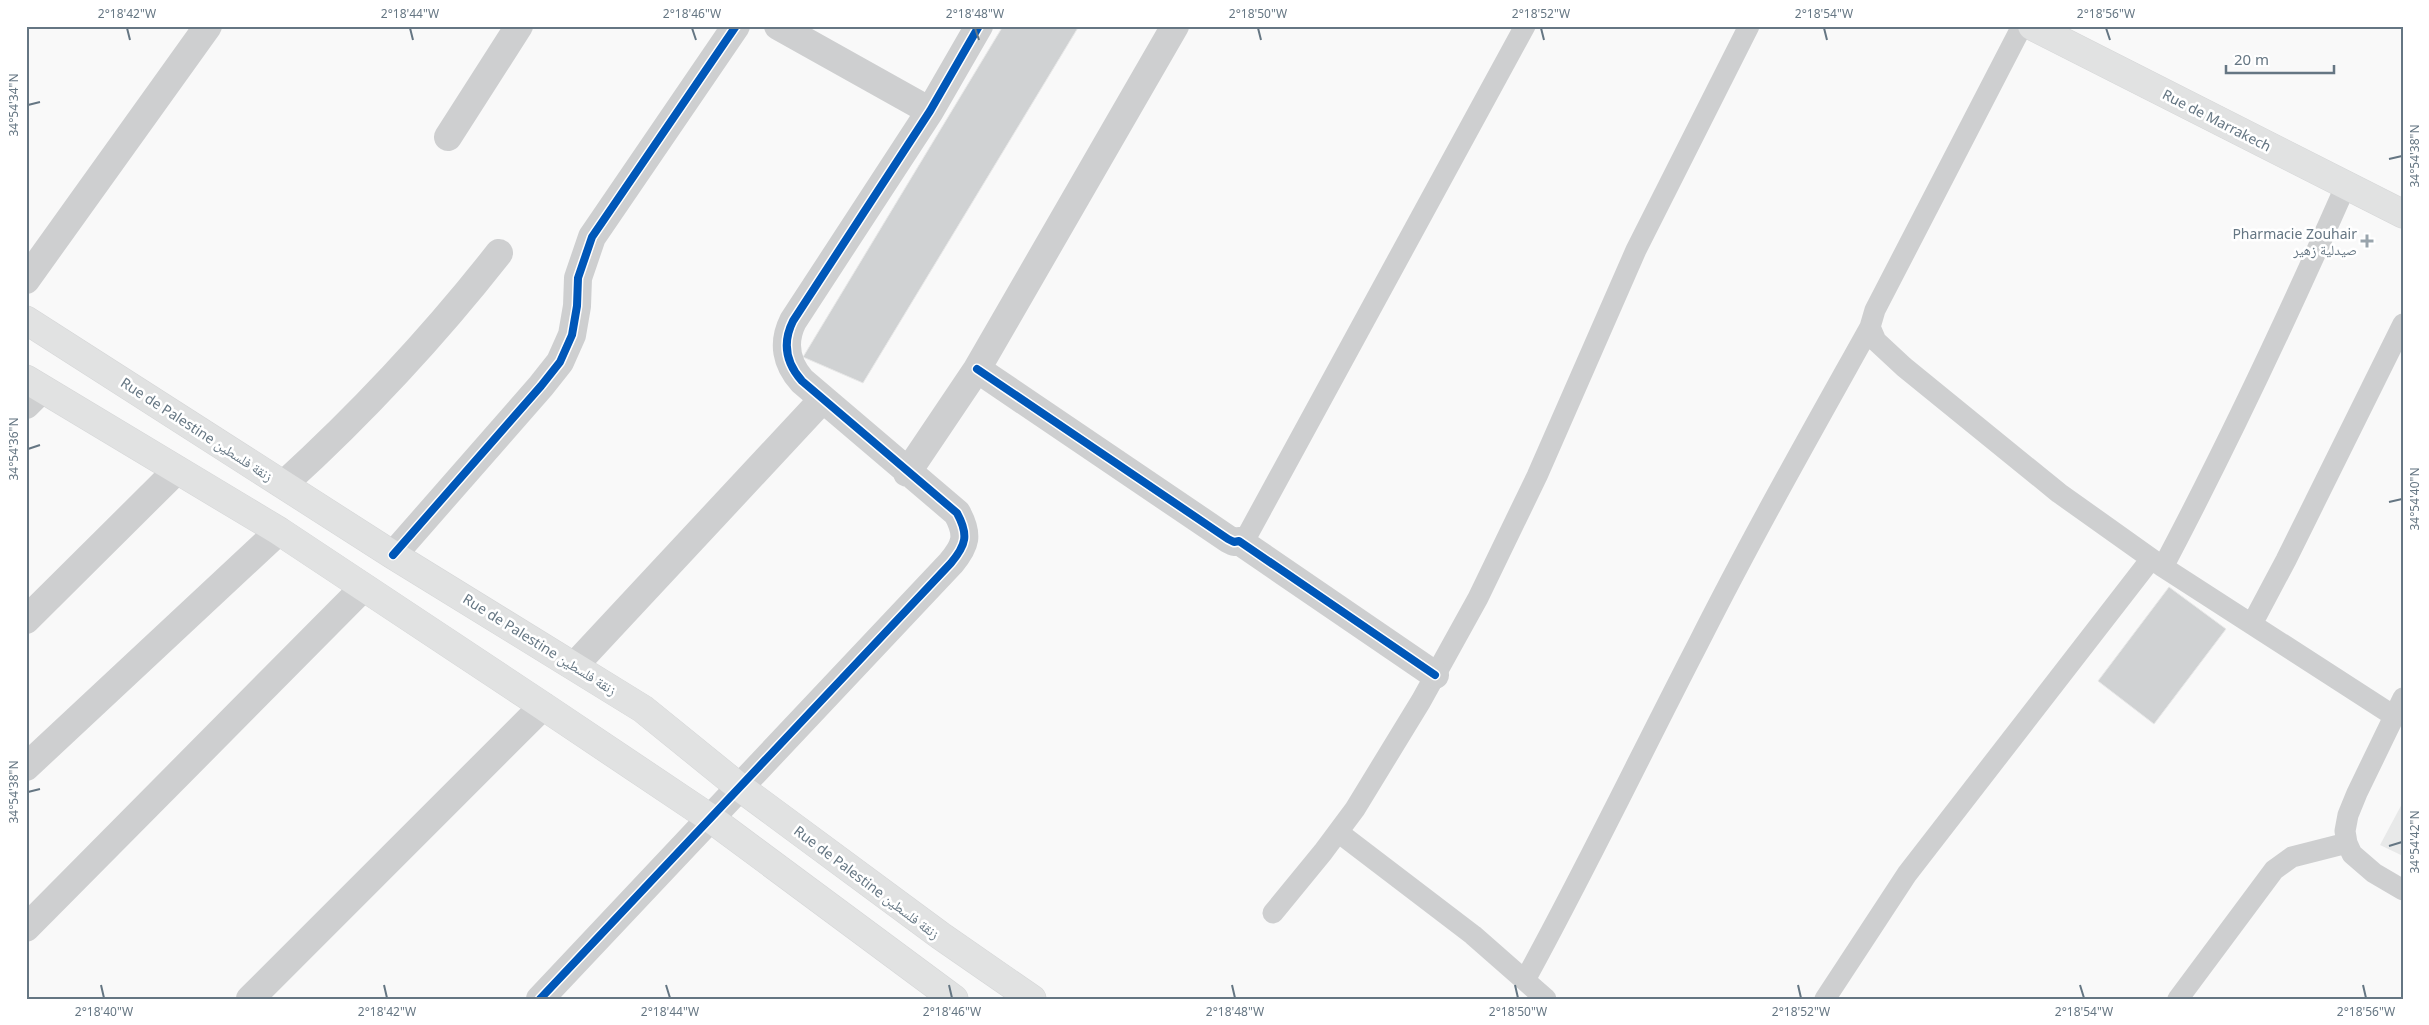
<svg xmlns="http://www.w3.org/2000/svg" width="2429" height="1025" font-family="'Noto Sans','Noto Naskh Arabic',sans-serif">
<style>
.built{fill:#e8e9e9}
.building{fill:#d0d2d3;stroke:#e8e8e8}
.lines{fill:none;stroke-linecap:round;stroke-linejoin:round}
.secondary-casing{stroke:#d5d6d7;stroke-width:29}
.lane{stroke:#cecfd0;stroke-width:21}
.street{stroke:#cecfd0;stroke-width:28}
.secondary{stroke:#e1e2e2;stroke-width:28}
.cycleway-casing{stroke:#fff;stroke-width:11}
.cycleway{stroke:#0057b8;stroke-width:8}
.ticks{fill:none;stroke:#657683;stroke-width:2}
.poi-dot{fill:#99a4ac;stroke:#fff;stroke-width:2}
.labels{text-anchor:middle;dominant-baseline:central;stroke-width:5;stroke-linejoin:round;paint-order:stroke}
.street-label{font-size:14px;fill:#657683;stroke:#fff}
.poi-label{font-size:14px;fill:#657683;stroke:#fff;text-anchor:end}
.neatline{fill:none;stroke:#657683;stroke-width:2}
.ticks-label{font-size:12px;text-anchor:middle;fill:#657683}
</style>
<rect width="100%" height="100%" fill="#f9f9f9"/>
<path class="built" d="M2403 802V856L2380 845Z"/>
<path class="building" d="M1003 26H1079L863 383 803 357Z
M2169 587 2226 629 2154 724 2098 681Z"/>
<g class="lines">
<defs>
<path id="secondary" d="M2032 26 2403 214
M26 320 393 555 643 709 738 786 941 936 1032 999
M26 379 279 531 543 706 710 818 954 999"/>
</defs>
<use href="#secondary" class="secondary-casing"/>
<path class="lane" d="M2022 26 1875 310 1870 327 1876 341 1904 367 2059 493 2163 567 2394 716
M1239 541 1248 534 1525 26
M2163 567C2229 442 2289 314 2346 185
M2252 624 2286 560 2403 324
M2403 698 2357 793 2348 815 2345 831 2347 843 2352 854 2374 873 2403 890
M1338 832 1473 935 1546 999
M1273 913 1323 852 1355 809 1421 701 1478 598 1537 476 1636 250 1749 26
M1525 980C1586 869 1641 754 1699 642 1753 535 1812 431 1870 327
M1825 999 1907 874 2151 559
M2178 999 2274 870 2292 857 2347 843"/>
<path class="street" d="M778 26 930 111
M448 137 519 26
M26 280 208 26
M977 369 1228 539 1234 542 1239 541 1435 675
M26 405 42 389
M907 473 977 369 1175 26
M284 484C363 412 433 337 499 253
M393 555 541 386 560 362 572 335 577 306 578 278 592 237 736 26
M26 620 177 470
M575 665 823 399
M26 767 279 531
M26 928 363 588
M250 999 543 706
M540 999 951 563C966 545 969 535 957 513L802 381C786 363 782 343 793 321L930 111 979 26"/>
<use href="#secondary" class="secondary"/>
<defs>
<path id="cycleway" d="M977 369 1228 539 1234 542 1239 541 1435 675
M393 555 541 386 560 362 572 335 577 306 578 278 592 237 736 26
M540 999 951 563C966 545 969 535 957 513L802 381C786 363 782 343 793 321L930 111 979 26"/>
</defs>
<use href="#cycleway" class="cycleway-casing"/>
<use href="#cycleway" class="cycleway"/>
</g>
<path class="ticks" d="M127 28 130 40M410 28 413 40M692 28 696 40M975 28 979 40M1258 28 1261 40M1541 28 1544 40M1824 28 1827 40M2106 28 2110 40M28 105 40 102M2389 159 2402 156M28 449 40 445M2389 502 2402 499M28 792 40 789M2389 846 2402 842M101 985 104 998M384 985 387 998M666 985 670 998M949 985 952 998M1232 985 1235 998M1515 985 1518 998M1798 985 1801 998M2080 985 2084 998M2363 985 2366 998"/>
<path class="poi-dot" d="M2364.5 233.5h5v5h5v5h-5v5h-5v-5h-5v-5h5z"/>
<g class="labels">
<g class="street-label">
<text transform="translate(2217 120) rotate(27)">Rue de Marrakech</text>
<text transform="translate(197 429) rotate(33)">Rue de Palestine زنقة فلسطين</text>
<text transform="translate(540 644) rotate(32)">Rue de Palestine زنقة فلسطين</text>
<text transform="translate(867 882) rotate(37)">Rue de Palestine زنقة فلسطين</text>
</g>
<g class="poi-label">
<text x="2357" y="233">Pharmacie Zouhair<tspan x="2357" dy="16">صيدلية زهير</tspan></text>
</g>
</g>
<rect width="2429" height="1025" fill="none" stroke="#ffffff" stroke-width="55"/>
<path d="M2226 65v8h108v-8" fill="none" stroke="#657683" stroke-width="2.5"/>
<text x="2234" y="65" font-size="15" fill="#657683" stroke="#ffffff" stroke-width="4" paint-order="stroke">20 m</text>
<rect x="28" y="28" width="2374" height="970" class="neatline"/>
<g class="ticks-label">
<text x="127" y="18">2°18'42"W</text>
<text x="410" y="18">2°18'44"W</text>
<text x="692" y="18">2°18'46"W</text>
<text x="975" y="18">2°18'48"W</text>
<text x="1258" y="18">2°18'50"W</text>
<text x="1541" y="18">2°18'52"W</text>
<text x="1824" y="18">2°18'54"W</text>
<text x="2106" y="18">2°18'56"W</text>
<text transform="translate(14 105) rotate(-90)" y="4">34°54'34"N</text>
<text transform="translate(2415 156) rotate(-90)" y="4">34°54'38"N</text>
<text transform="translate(14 449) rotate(-90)" y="4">34°54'36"N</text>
<text transform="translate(2415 499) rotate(-90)" y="4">34°54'40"N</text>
<text transform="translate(14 792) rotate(-90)" y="4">34°54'38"N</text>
<text transform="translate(2415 842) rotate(-90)" y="4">34°54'42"N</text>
<text x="104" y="1016">2°18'40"W</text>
<text x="387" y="1016">2°18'42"W</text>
<text x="670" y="1016">2°18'44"W</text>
<text x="952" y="1016">2°18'46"W</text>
<text x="1235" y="1016">2°18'48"W</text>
<text x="1518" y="1016">2°18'50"W</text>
<text x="1801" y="1016">2°18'52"W</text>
<text x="2084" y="1016">2°18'54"W</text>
<text x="2366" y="1016">2°18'56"W</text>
</g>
</svg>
